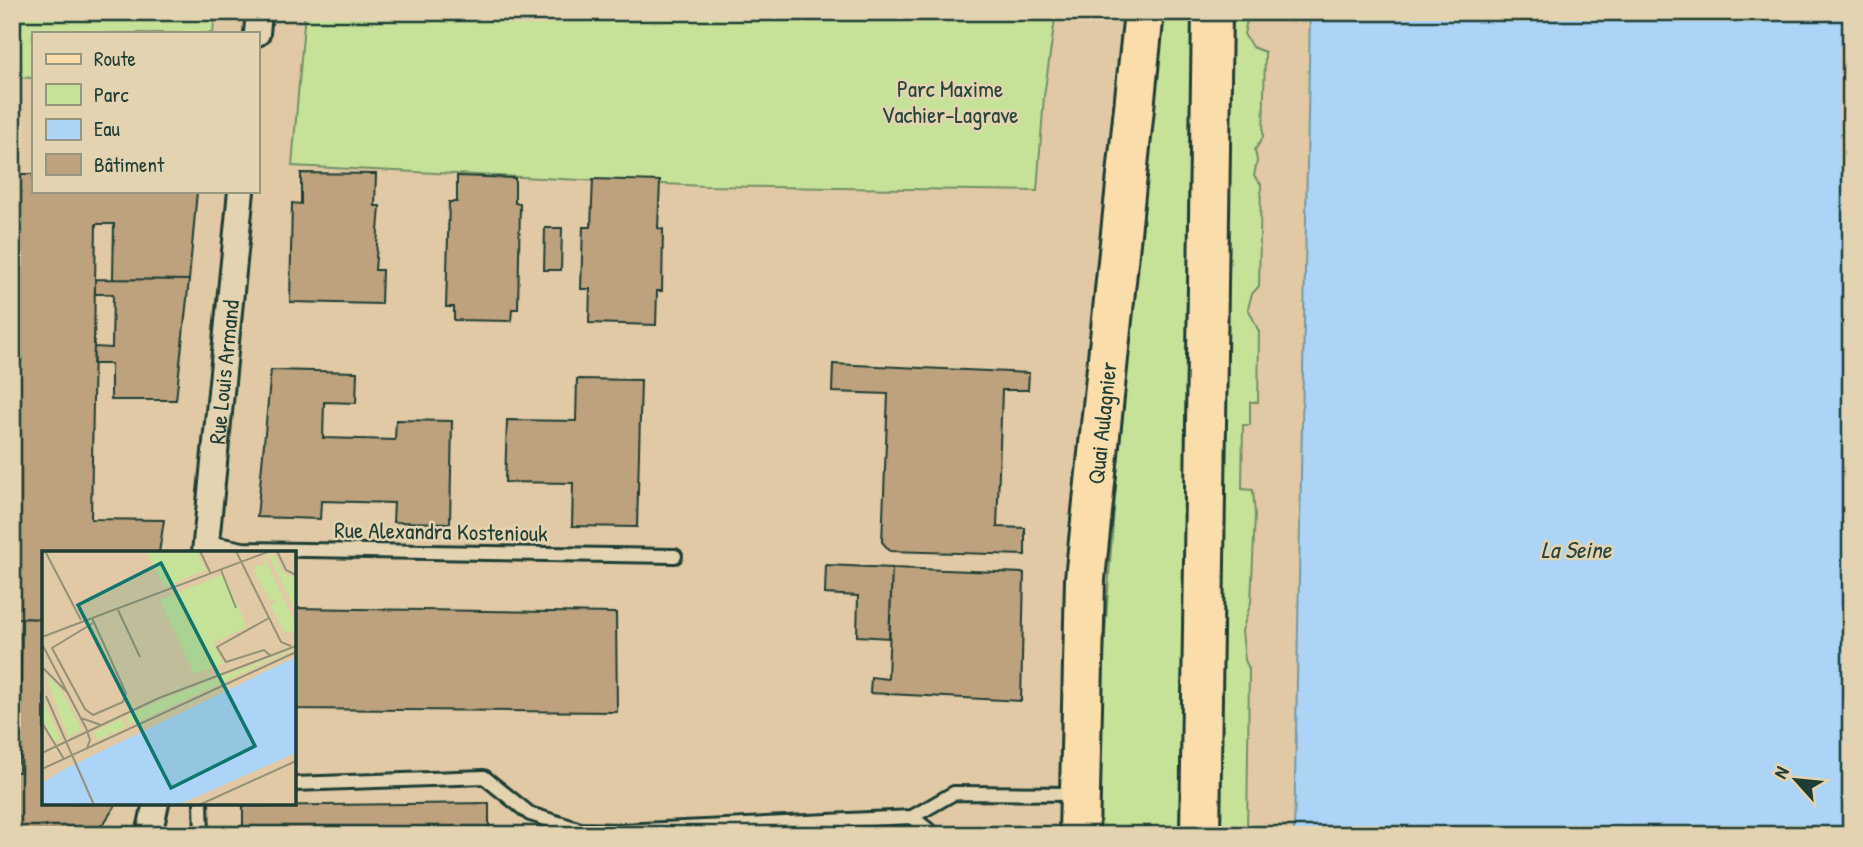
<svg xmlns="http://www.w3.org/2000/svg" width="1863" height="847" font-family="'Patrick Hand',sans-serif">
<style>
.green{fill:#c6e299;stroke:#729066;stroke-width:2}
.water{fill:#acd4f6;stroke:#7498a8;stroke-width:2}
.building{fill:#bea27d;stroke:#1f3d34;stroke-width:2}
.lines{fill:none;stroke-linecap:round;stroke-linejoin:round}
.service-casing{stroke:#1f3d34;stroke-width:18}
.minor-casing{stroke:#1f3d34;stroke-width:30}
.primary-casing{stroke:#1f3d34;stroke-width:44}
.service{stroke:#e4d3b0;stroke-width:12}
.minor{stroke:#e4d3b0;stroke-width:24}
.primary{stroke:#faddab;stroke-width:38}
.labels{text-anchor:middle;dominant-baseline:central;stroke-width:5;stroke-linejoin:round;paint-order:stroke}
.park-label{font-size:23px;fill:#274539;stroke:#e4d3b0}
.street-label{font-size:23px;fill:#1f3d34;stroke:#e4d3b0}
.water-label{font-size:24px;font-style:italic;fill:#26453e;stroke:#e4d3b0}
.inset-road{fill:none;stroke:#939177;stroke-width:2}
.view{fill:#0f766e;fill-opacity:0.15;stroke:#0f766e;stroke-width:3.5}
.inset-edge{fill:none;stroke:#1f3d34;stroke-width:3.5}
</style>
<rect width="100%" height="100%" fill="#e0c9a4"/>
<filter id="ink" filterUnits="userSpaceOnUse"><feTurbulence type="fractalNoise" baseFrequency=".0143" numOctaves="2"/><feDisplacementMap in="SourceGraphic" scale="14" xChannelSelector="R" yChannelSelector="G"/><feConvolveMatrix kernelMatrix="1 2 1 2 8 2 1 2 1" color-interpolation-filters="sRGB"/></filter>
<g filter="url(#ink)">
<path class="green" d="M12 12H215L213 33H33V78L12 77Z
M305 12H1056L1044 96 1037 191 705 186 292 166Z
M1163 12H1194L1184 835H1095C1105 559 1132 286 1163 12Z
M1230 12H1254L1247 20 1244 34 1252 47 1265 52 1263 137 1255 150 1257 161 1254 176 1261 184 1259 286 1252 294 1248 308 1259 332 1258 402H1250V425H1243L1242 489 1253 490 1255 515 1251 602 1242 631 1245 660 1249 669 1247 834 1243 835H1218Z"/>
<path class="water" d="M1310 12H1851V835H1294Z"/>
<path class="building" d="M301 173 376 174 375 206H380L375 270H382L381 304 290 302 292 203 301 204Z
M12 174H33V191H197L189 280 113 279 114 224H96L91 519 164 520 159 553H44V619L12 618Z
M457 176 515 178V203L520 204 518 309H512L511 321 454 320V307H446L449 202H457Z
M593 179 660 181 658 228 663 229 662 291H657L656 325 589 323 590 289H581L583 227H591Z
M545 228H562L561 270H544Z
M95 279 189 280 176 400H111V364H93L94 347 112 348 113 294H95Z
M833 364 1029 373 1028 390H1002L997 527 1025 528V555L890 551 882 542 888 394 832 392Z
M271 370 357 372 356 403 324 402 323 438 395 440 396 420 452 421 450 523 393 522 394 503 321 501 320 519 257 517Z
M577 379 641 380 637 527 572 526 573 483 505 482 507 420 576 421Z
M826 565 892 568 889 638 857 636 858 596 825 594Z
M892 568 1024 573 1021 701 870 693 871 677 888 679Z
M294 608 616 613 617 712 294 709Z
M22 618 44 619V803H117L104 823 89 835H12V772H19Z
M489 803V835H243V806Z"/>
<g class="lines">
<defs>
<path id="service" d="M207 542 243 549 675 556
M294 784 484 777 530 814 581 830 621 831 912 817 935 835
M201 803 202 835
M912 817 954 793 1076 794"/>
<g id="minor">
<path d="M257 33 259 12"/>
<path id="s1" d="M205 553 241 191"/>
<path d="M149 835 156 803"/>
</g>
<g id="primary">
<path id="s2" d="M1079 835 1085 579 1144 12"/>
<path d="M1200 835 1212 12"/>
</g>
</defs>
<use href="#service" class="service-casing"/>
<use href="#minor" class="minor-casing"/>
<use href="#primary" class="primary-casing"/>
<use href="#service" class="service"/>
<use href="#minor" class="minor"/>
<use href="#primary" class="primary"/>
</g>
</g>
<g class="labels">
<g class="park-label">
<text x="950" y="88">Parc Maxime<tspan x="950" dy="26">Vachier-Lagrave</tspan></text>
</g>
<g class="street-label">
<text stroke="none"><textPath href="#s1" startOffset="182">Rue Louis Armand</textPath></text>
<text stroke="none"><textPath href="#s2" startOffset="413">Quai Aulagnier</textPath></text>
<text transform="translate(441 531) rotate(1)">Rue Alexandra Kosteniouk</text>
</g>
<g class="water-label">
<text x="1576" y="549">La Seine</text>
</g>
</g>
<g transform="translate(42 551)">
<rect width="254" height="254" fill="#e0c9a4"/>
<path d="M104 0H154L164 19 122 36ZM226 3 233 5 241 22 254 27V60ZM221 4 254 73V82L243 81 236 69 242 65 236 68 229 55 235 48 228 50 212 20 214 14H223ZM182 23 205 76 171 92 181 113 152 123 118 49ZM254 97 91 173 84 170 86 164 124 147ZM4 124 19 139 40 179 26 186ZM0 147 18 186 19 190H12L0 166ZM79 168 84 176 56 189 52 181Z" fill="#c6e299"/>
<path d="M254 106V202L136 254H0V232L23 218Z" fill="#acd4f6"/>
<path class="inset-road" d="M3 0 39 69M158 0 169 23M194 0 239 91 249 95M235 0 244 19 254 24M179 19 194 57M76 59 98 106M50 67 84 142 81 151 51 164 43 158 10 97 51 72M227 67 175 96 184 111 222 99 229 105M0 86 228 0M0 93 44 177 48 189 45 197M0 116 27 143M4 145 52 254M39 167 59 174M0 172 22 208M0 202 117 147 254 95M0 218 254 101M157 254 254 210"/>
<path class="view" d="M119 12 213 195 129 237 36 54Z"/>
<rect width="254" height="254" class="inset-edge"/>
</g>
<rect width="1863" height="847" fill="none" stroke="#e4d3b0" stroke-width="42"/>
<rect x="21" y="21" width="1821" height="805" fill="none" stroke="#1f3d34" stroke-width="2.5" filter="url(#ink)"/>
<rect x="32" y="32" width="228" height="161" fill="#e4d3b0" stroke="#95977e" stroke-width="2"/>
<rect x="46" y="54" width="35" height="10" fill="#faddab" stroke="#95977e" stroke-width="2"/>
<text x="94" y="66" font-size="21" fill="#1f3d34">Route</text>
<rect x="46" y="84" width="35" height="21" fill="#c6e299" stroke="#95977e" stroke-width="2"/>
<text x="94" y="102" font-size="21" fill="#1f3d34">Parc</text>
<rect x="46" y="119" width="35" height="21" fill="#acd4f6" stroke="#95977e" stroke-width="2"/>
<text x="94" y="136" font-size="21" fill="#1f3d34">Eau</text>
<rect x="46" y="154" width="35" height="21" fill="#bea27d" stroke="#95977e" stroke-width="2"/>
<text x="94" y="172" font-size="21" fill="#1f3d34">Bâtiment</text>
<g transform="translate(1796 780) rotate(297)" stroke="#e4d3b0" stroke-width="5" paint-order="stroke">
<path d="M0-5L12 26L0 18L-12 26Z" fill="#1f3d34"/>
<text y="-10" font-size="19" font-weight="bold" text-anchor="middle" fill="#1f3d34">N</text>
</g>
</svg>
